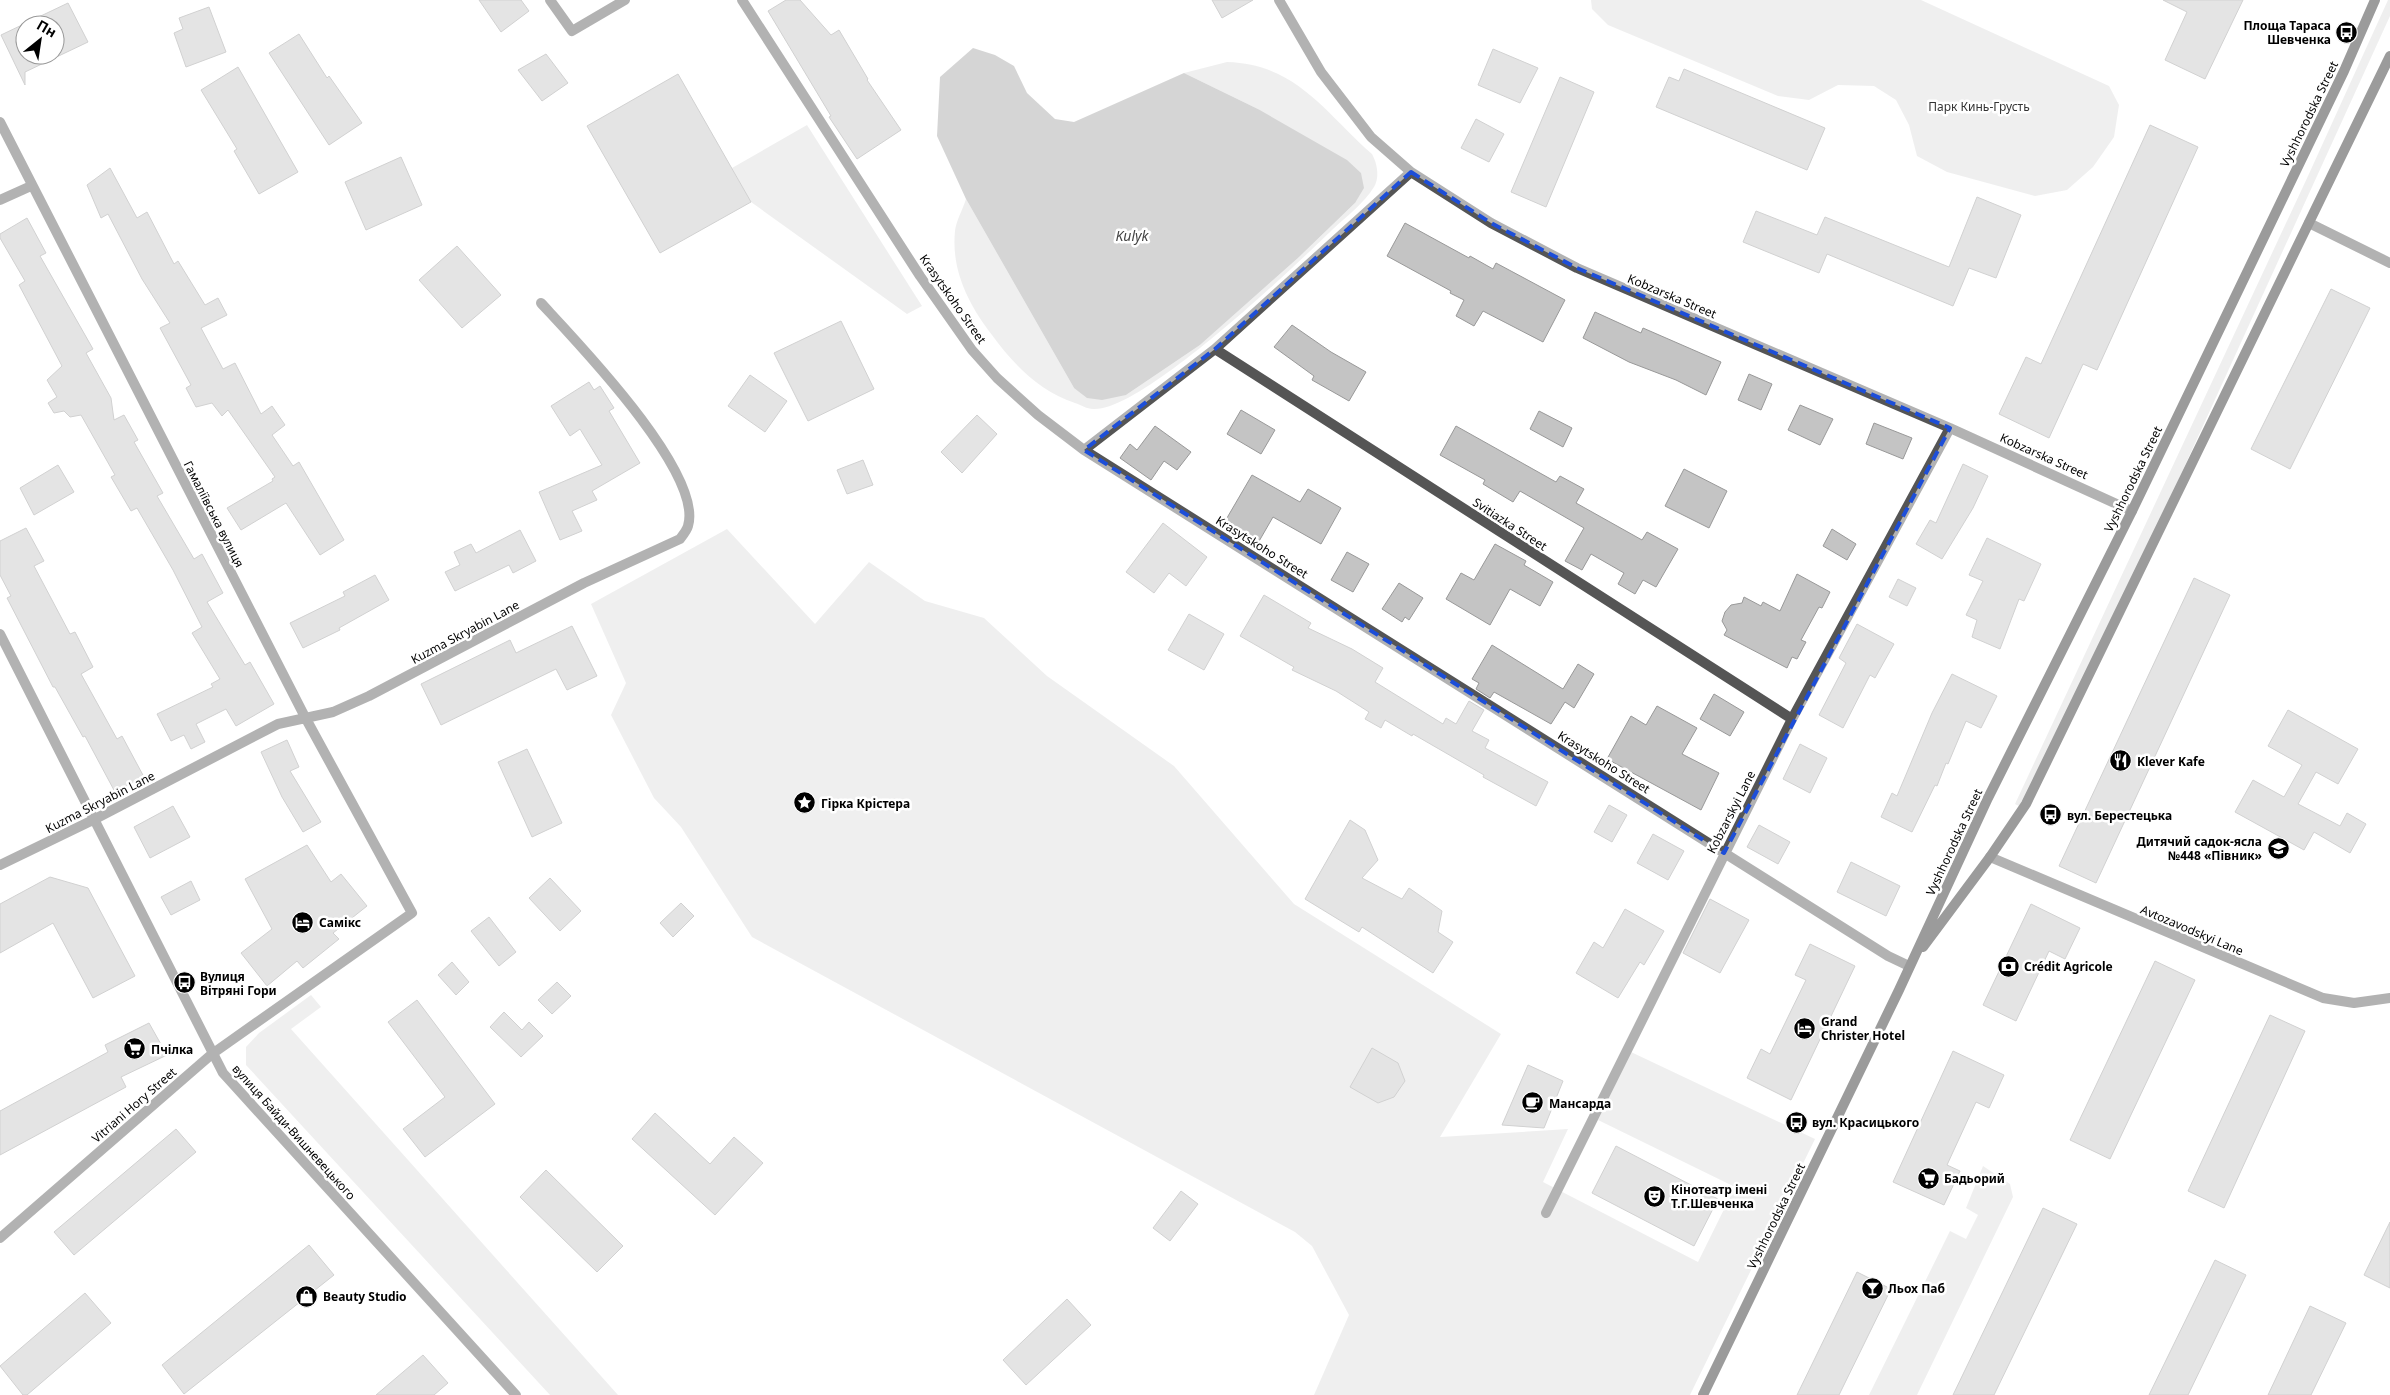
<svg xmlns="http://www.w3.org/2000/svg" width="2390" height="1395" font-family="'Noto Sans',sans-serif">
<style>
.green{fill:#dcdcdc}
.water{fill:#a3a3a3}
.building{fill:#c4c4c4;stroke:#999;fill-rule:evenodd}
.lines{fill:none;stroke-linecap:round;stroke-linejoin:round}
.street{stroke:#555;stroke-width:10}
.secondary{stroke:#222;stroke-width:10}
.marked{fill:none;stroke:#1d4ed8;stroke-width:4;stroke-dasharray:10 6;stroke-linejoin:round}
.labels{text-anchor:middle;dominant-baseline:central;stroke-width:5;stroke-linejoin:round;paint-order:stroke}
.poi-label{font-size:12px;font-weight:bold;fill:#000;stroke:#fff;text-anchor:start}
.park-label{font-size:12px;fill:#333;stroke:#fff}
.street-label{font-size:12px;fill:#000;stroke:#fff}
.water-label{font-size:14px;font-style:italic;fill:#444;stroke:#fff}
</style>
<rect width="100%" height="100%" fill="#fff"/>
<path class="green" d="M1591 0H1921L2109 86 2119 105 2114 137 2093 167 2067 190 2035 196 1947 172 1917 156 1909 125 1896 100 1874 86 1838 85 1809 100 1778 96 1608 25 1592 9Z
M2388 0H2390V16L2103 645 2021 807 2015 804 2308 176Z
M1227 62C1297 64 1326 114 1372 154 1377 163 1380 177 1374 187 1364 203 1346 217 1332 230 1294 267 1141 413 1093 409 1087 409 1081 405 1075 403 1039 391 1014 365 992 335 969 305 951 271 955 231 956 221 963 209 966 199L1074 388 1126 395 1200 345 1298 258 1355 203 1258 109 1184 73Z
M807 125 922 306 907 314 751 202 732 168Z
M727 529 815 624 869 562 925 601 984 618 1047 676 1174 766 1294 904 1501 1034 1440 1137 1568 1129 1543 1182 1698 1262 1735 1187 1598 1120 1631 1052 1815 1139 1690 1395H1314L1349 1315 1312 1246 1295 1232 752 937 681 827 654 798 611 715 626 683 591 604Z
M311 995 321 1007 291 1029 618 1395H550L246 1065V1047L259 1033Z
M1983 1166 2010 1184 2013 1197 1917 1395H1869L1950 1231 1966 1239 1978 1215 1966 1208Z"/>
<path class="water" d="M973 48 995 55 1014 66 1027 93 1055 119 1074 122 1184 73 1258 109 1347 160 1361 173 1364 188 1355 203 1298 258 1200 345 1126 395 1102 400 1087 398 1074 388 966 199 937 136 940 77Z"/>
<path class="building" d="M479 0H521L529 11 501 32Z
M786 0H800L831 35 839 30 868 79 867 80 901 130 857 159 829 117 831 116 768 11Z
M1212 0H1253L1222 18Z
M2163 0H2243L2205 79 2165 60 2187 12Z
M68 3 88 42 25 72V85L1 35ZM25 25H55V55H25Z
M209 7 226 52 186 67 174 33 183 29 179 18Z
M299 34 327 78 329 76 362 123 329 145 269 53Z
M1493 49 1538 68 1520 103 1478 85Z
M546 54 568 83 542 101 518 70Z
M238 67 298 172 259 194 234 151 237 149 201 90Z
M1684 69 1825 128 1807 170 1656 107 1669 77 1679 81Z
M678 74 751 202 660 253 587 126Z
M1560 77 1594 92 1546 207 1511 192Z
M1476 119 1504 134 1489 162 1461 148Z
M2150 125 2198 147 2097 370 2083 364 2049 438 1999 414 2026 357 2041 364Z
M401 157 422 205 366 230 345 182Z
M110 168 137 218 147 212 174 264 178 261 205 305 218 298 227 315 201 328 223 369 235 363 261 414 272 406 285 425 272 435 293 466 299 462 344 540 320 555 286 503 241 530 227 508 273 481 272 479 275 477 228 410 222 416 212 403 196 407 186 388 191 385 160 328 170 323 142 279 108 214 101 218 87 185Z
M1977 197 2021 215 1996 278 1969 268 1953 306 1827 254 1819 273 1743 242 1756 211 1817 235 1825 217 1949 267Z
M27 218 46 253 40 256 93 349 86 353 111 398 114 420 124 415 138 440 134 442 163 493 157 496 194 559 202 554 223 593 207 602 245 665 250 662 274 704 236 726 226 709 196 724 205 742 191 749 184 735 171 741 157 714 213 687 211 684 220 679 192 633 202 627 173 570 137 508 131 511 111 477 115 475 81 415 70 417 64 411 54 413 48 403 57 397 47 380 62 366 19 285 25 281 0 238V234Z
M1405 223 1469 258 1470 256 1493 269 1496 263 1565 300 1543 342 1483 311 1474 326 1456 316 1464 300 1450 293 1451 291 1387 256Z
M457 246 501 295 462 328 419 280Z
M2331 289 2370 308 2290 469 2251 449Z
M1595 312 1641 333 1643 328 1721 362 1706 395 1676 380 1629 362 1583 338Z
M841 321 874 389 808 421 774 353Z
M1292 325 1331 352 1366 372 1349 401 1312 380 1314 376 1274 347Z
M1749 374 1772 384 1761 410 1738 400Z
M750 375 787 401 765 432 728 406Z
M589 382 594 390 600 386 614 408 609 411 640 463 592 491 597 500 572 511 582 531 560 540 539 492 602 465 580 429 570 436 551 406Z
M1800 405 1833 419 1820 445 1788 430Z
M1241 410 1275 430 1261 454 1227 434Z
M1539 411 1572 428 1563 447 1530 429Z
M977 415 997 434 962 473 941 452Z
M1874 423 1912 438 1903 459 1866 444Z
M1155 426 1191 452 1177 470 1164 461 1151 480 1120 458 1130 444 1137 450Z
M1456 426 1556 482 1560 476 1584 489 1576 503 1642 540 1647 532 1678 549 1656 587 1643 580 1635 594 1618 584 1624 573 1591 554 1582 570 1565 561 1584 528 1520 491 1513 502 1483 484 1485 480 1440 455Z
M863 460 873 485 847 494 837 470Z
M1963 464 1988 476 1973 508 1942 559 1916 544 1930 520 1936 523Z
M58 465 74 492 34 515 20 488Z
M1684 469 1727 491 1709 528 1665 506Z
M1252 475 1300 502 1308 489 1341 508 1321 544 1273 517 1258 543 1224 523Z
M1163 523 1207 557 1186 586 1169 573 1154 593 1126 572Z
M26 528 44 561 34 566 70 634 75 632 93 667 81 674 117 739 122 736 144 777 115 792 85 736 83 737 55 687H53L7 598 11 596 0 575V541Z
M1832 529 1856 544 1847 560 1823 546Z
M520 530 536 561 513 573 509 565 455 591 445 572 460 565 454 552 471 544 476 553Z
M1987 538 2041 564 2024 601 2019 599 2000 649 1972 637 1977 620 1966 615 1983 581 1969 575Z
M1495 544 1526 561 1524 565 1553 582 1540 606 1510 589 1490 625 1446 599 1461 573 1474 580Z
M1347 552 1369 564 1353 592 1331 580Z
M1797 574 1830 592 1822 608 1819 607 1801 640 1806 642 1797 659 1792 657 1787 668 1724 635 1727 630 1722 621 1725 612 1731 605 1742 603 1744 597 1761 606 1763 602 1780 611Z
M375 575 389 600 339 628 340 630 303 648 290 623 345 596 343 592Z
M2194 578 2230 595 2096 883 2059 866Z
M1898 579 1916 588 1907 606 1889 597Z
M1399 583 1423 598 1409 620 1405 617 1402 622 1382 609Z
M1264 595 1311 623 1308 628 1352 649 1383 668 1375 682 1443 724 1446 718 1456 724 1469 701 1484 710 1472 731 1489 740 1485 748 1548 782 1536 806 1483 777 1484 775 1413 734 1412 736 1385 720 1381 728 1365 719 1369 712 1336 691 1292 670 1294 667 1240 636Z
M1189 614 1224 634 1204 670 1168 650Z
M1857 624 1894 644 1875 678 1870 675 1843 728 1819 715 1846 663 1839 658Z
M572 626 597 676 567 690 556 669 441 725 421 684 510 640 516 653Z
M1492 645 1563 689 1578 664 1594 674 1574 708 1565 702 1551 724 1494 692 1490 698 1476 689 1479 683 1472 679Z
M1952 674 1997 696 1981 728 1966 721 1948 764 1946 763 1937 786 1935 785 1912 832 1881 817 1892 793 1897 796 1932 713Z
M1714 694 1744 712 1730 736 1700 719Z
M1657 706 1697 728 1682 754 1719 773 1701 810 1607 759 1631 716 1646 725Z
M2288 710 2358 749 2338 784 2316 772 2298 804 2340 826 2347 813 2366 824 2350 853 2314 832 2304 850 2235 812 2253 780 2284 797 2302 765 2268 746Z
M287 740 299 767 290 771 321 822 303 832 282 797 261 752Z
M1800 744 1827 758 1810 793 1783 779Z
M527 749 562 823 532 837 498 762Z
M1609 805 1627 815 1612 842 1594 832Z
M173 806 190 837 150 858 134 827Z
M1350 820 1365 830 1378 860 1362 878 1402 899 1409 888 1442 911 1438 932 1453 942 1433 973 1362 927 1359 932 1305 899Z
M1759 825 1790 842 1778 864 1747 847Z
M1653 834 1684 851 1668 880 1637 863Z
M307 845 331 882 341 874 367 906 333 933 339 939 303 968 297 961 267 986 241 953 272 929 245 879Z
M1851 862 1900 886 1886 916 1837 892Z
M50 877 88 888 135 976 93 998 53 923 0 953V904Z
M550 878 581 911 560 931 529 898Z
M191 881 200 900 171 915 161 897Z
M1710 899 1749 920 1720 973 1683 953Z
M681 903 694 916 673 937 660 923Z
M2031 904 2080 928 2065 959 2049 951 2016 1021 1983 1005Z
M1625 909 1664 931 1644 965 1640 962 1618 998 1576 973 1594 942 1603 948Z
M489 917 516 952 499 966 471 931Z
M1810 944 1855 966 1791 1100 1747 1078 1761 1049 1770 1054 1806 980 1795 975Z
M2155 961 2195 980 2110 1159 2070 1140Z
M452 962 469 982 456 995 438 975Z
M557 982 571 996 552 1014 538 1000Z
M417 1000 495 1104 425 1157 403 1129 445 1097 388 1022Z
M504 1012 522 1030 529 1022 543 1036 521 1057 490 1027Z
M2270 1015 2305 1031 2224 1208 2188 1191Z
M149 1023 167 1055 121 1077 126 1087 0 1155V1111L108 1052 105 1045Z
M1372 1048 1398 1063 1405 1081 1394 1097 1378 1103 1350 1087Z
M1953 1051 2004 1075 1989 1108 1976 1102 1947 1165 1960 1171 1944 1205 1893 1182Z
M1528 1065 1563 1081 1544 1128 1502 1125Z
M655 1113 710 1164 734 1137 763 1163 715 1215 632 1139Z
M176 1129 196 1152 74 1255 54 1232Z
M1616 1146 1718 1199 1694 1246 1592 1193Z
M546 1170 623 1246 597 1272 520 1197Z
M1181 1191 1198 1204 1170 1241 1153 1228Z
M2043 1208 2077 1224 1994 1395H1953Z
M2390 1222V1288L2364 1275Z
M309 1245 334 1275 184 1394 162 1365Z
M2215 1260 2246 1275 2188 1395H2149Z
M1857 1272 1891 1289 1839 1395H1797Z
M85 1293 111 1323 27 1395H23L0 1366Z
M1067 1299 1091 1325 1026 1385 1003 1360Z
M2310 1306 2346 1323 2311 1395H2268Z
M423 1355 448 1383 434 1395H376Z"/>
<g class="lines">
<path class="street" d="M550 0 572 31 625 0
M742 0 920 276 972 350 997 378 1038 415 1084 450 1888 956 1909 966
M1279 0 1321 72 1371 137 1411 172 1491 223 1577 268 1950 428 2132 511
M0 122 305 717 412 913 212 1054 0 1238
M0 200 31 186
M2309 223 2390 263
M1215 349 1792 719
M1084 450 1215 349 1411 172
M0 634 223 1073 516 1395
M1990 857 2323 998 2354 1003 2390 998
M0 865 95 819 278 724 333 712 369 696 584 583 680 539C683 535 687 530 688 526 704 473 576 341 541 303
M1546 1213 1792 719 1950 428"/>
<path class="secondary" d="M1923 947 1990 857 2026 804 2390 56
M1703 1395 1899 990 1988 798 2132 511 2344 71 2375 0"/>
</g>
<path d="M0 0H2390V1395H0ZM1411 172 1491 223 1577 268 1950 428 1724 853 1084 450 1215 349Z" fill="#fff" fill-opacity=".55" fill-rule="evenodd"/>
<path class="marked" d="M1411 172 1491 223 1577 268 1950 428 1724 853 1084 450 1215 349Z"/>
<defs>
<symbol id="bus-disc" viewBox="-11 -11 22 22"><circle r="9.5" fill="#000" stroke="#fff"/><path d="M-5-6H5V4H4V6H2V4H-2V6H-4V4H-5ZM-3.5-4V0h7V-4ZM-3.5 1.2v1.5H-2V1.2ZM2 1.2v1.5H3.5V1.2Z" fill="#fff"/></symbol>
<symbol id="restaurant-disc" viewBox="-11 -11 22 22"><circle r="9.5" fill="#000" stroke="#fff"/><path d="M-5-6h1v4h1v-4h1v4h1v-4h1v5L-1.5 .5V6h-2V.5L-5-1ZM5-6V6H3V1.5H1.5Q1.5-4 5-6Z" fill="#fff"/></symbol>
<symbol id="sight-disc" viewBox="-11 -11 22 22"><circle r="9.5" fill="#000" stroke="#fff"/><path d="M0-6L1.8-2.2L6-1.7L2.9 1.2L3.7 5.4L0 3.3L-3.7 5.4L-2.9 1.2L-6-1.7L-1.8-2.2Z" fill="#fff"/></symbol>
<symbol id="school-disc" viewBox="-11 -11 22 22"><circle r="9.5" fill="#000" stroke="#fff"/><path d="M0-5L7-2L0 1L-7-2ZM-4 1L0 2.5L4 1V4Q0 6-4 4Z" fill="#fff"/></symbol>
<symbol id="hotel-disc" viewBox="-11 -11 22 22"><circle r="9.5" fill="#000" stroke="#fff"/><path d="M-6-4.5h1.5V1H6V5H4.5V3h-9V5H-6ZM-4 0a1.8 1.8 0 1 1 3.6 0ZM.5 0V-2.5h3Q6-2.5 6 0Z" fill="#fff"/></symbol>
<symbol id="bank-disc" viewBox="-11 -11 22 22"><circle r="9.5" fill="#000" stroke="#fff"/><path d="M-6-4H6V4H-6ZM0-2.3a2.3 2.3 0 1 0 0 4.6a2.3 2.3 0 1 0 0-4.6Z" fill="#fff"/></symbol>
<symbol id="supermarket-disc" viewBox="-11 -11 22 22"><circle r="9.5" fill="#000" stroke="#fff"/><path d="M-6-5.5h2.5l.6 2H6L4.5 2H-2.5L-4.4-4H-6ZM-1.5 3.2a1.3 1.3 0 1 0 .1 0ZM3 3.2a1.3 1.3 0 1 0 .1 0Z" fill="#fff"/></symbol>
<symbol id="cafe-disc" viewBox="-11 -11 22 22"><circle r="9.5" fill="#000" stroke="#fff"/><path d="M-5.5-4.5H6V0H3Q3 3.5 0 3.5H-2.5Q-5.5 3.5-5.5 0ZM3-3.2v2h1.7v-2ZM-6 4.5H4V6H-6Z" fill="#fff"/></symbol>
<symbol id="theatre-disc" viewBox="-11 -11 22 22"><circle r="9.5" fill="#000" stroke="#fff"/><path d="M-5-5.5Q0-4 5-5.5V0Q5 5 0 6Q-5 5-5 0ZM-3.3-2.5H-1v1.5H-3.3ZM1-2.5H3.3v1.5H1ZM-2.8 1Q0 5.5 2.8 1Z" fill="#fff"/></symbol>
<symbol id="bar-disc" viewBox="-11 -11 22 22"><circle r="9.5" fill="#000" stroke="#fff"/><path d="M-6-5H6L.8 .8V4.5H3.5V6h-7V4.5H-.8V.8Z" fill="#fff"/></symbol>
<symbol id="shop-disc" viewBox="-11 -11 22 22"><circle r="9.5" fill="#000" stroke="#fff"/><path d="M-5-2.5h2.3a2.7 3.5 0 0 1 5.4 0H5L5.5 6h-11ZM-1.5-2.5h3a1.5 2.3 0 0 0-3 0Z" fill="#fff"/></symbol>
</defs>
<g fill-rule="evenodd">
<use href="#bus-disc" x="2334" y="20" width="25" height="25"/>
<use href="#restaurant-disc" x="2108" y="748" width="25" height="25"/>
<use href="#sight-disc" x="792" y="790" width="25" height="25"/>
<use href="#bus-disc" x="2038" y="802" width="25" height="25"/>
<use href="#school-disc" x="2266" y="836" width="25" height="25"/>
<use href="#hotel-disc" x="290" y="910" width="25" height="25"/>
<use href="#bank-disc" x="1996" y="954" width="25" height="25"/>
<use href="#bus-disc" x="172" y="970" width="25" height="25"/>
<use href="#hotel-disc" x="1792" y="1016" width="25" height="25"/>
<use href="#supermarket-disc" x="122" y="1036" width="25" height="25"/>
<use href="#cafe-disc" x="1520" y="1090" width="25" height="25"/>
<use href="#bus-disc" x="1784" y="1110" width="25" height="25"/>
<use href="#supermarket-disc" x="1916" y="1166" width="25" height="25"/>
<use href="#theatre-disc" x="1642" y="1184" width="25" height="25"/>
<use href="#bar-disc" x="1860" y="1276" width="25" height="25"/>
<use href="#shop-disc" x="294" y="1284" width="25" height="25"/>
</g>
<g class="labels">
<g class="poi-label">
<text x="2331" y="25" text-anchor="end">Площа Тараса<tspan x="2331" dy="14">Шевченка</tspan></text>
<text x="2137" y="761">Klever Kafe</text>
<text x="821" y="803">Гірка Крістера</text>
<text x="2067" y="815">вул. Берестецька</text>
<text x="2262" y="841" text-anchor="end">Дитячий садок-ясла<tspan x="2262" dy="14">№448 «Півник»</tspan></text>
<text x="319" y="922">Самікс</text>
<text x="2024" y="966">Crédit Agricole</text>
<text x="200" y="976">Вулиця<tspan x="200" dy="14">Вітряні Гори</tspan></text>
<text x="1821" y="1021">Grand<tspan x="1821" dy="14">Christer Hotel</tspan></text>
<text x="151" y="1049">Пчілка</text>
<text x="1549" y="1103">Мансарда</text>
<text x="1812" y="1122">вул. Красицького</text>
<text x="1944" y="1178">Бадьорий</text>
<text x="1671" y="1189">Кінотеатр імені<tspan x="1671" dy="14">Т.Г.Шевченка</tspan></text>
<text x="1888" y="1288">Льох Паб</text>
<text x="323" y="1296">Beauty Studio</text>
</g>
<g class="park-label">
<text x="1979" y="106">Парк Кинь-Грусть</text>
</g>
<g class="street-label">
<text transform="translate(2309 114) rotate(-64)">Vyshhorodska Street</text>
<text transform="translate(1672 296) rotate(23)">Kobzarska Street</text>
<text transform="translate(953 299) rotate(55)">Krasytskoho Street</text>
<text transform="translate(2044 456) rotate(24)">Kobzarska Street</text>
<text transform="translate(2133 479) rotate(-64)">Vyshhorodska Street</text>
<text transform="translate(214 514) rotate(63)">Гамаліївська вулиця</text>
<text transform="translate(1510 524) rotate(33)">Svitiazka Street</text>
<text transform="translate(1262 547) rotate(32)">Krasytskoho Street</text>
<text transform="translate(465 632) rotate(-28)">Kuzma Skryabin Lane</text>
<text transform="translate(1604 762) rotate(32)">Krasytskoho Street</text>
<text transform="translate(100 802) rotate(-27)">Kuzma Skryabin Lane</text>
<text transform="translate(1731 812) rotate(-63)">Kobzarskyi Lane</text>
<text transform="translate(1954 842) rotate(-65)">Vyshhorodska Street</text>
<text transform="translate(2192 930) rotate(23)">Avtozavodskyi Lane</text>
<text transform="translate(134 1105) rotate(-41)">Vitriani Hory Street</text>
<text transform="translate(294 1132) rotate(48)">вулиця Байди-Вишневецького</text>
<text transform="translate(1776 1216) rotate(-64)">Vyshhorodska Street</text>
</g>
<g class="water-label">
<text x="1132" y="235">Kulyk</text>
</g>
</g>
<g transform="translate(40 40) rotate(30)"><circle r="24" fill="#ffffff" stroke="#999999"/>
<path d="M0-4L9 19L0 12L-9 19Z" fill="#000000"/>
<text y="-8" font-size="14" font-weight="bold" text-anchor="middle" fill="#000000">Пн</text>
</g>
</svg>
